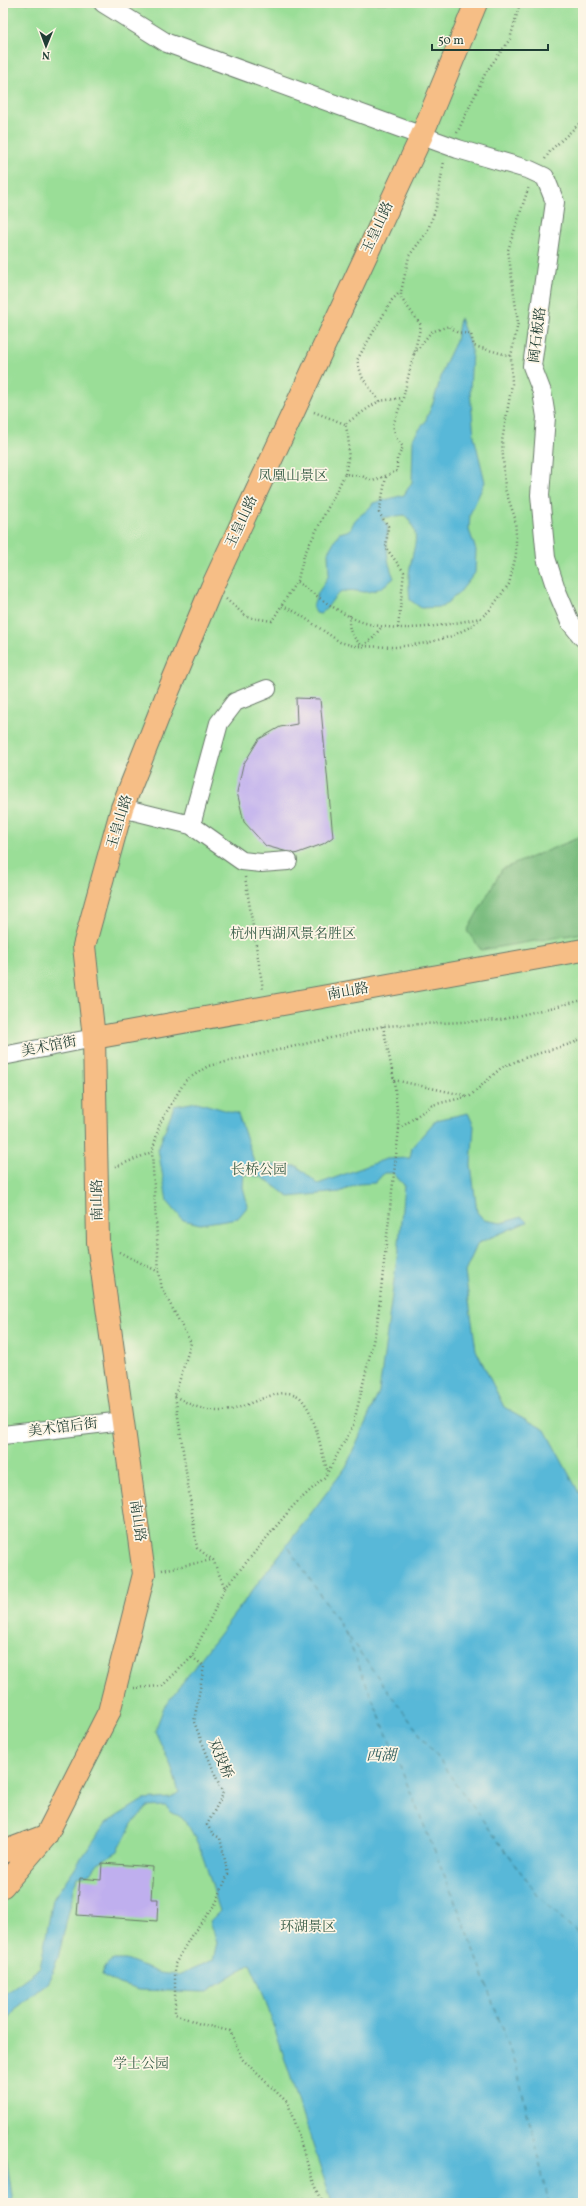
<svg xmlns="http://www.w3.org/2000/svg" width="586" height="2206" font-family="Vollkorn,'Noto Serif SC',serif">
<style>
.green{fill:#9ade97;stroke:#5c8e66}
.forest{fill:#7bbd80;stroke:#4d7d5a}
.water{fill:#59b8d8;stroke:#3c7a86}
.lines{fill:none;stroke-linecap:round;stroke-linejoin:round}
.ferry{stroke:#2e5c5d;stroke-width:1;stroke-dasharray:5 4;stroke-linecap:butt}
.building{fill:#bfafee}
.minor-casing{stroke:#69796a;stroke-width:20}
.major-casing{stroke:#69796a;stroke-width:24}
.path{stroke:#69796a;stroke-width:2.5;stroke-dasharray:1 3;stroke-linecap:butt}
.minor{stroke:#fff;stroke-width:18}
.major{stroke:#f6be86;stroke-width:22}
.labels{text-anchor:middle;dominant-baseline:central;stroke-width:3.5;stroke-linejoin:round;paint-order:stroke}
.street-label{font-size:14px;fill:#1f3d34;stroke:#fcf5e5}
.park-label{font-size:14px;fill:#385d48;stroke:#fcf5e5}
.water-label{font-size:15px;font-style:italic;fill:#2e5c5d;stroke:#fcf5e5}
</style>
<rect width="100%" height="100%" fill="#fcf5e5"/>
<filter id="ink" filterUnits="userSpaceOnUse"><feTurbulence type="fractalNoise" baseFrequency=".025" numOctaves="2"/><feDisplacementMap in="SourceGraphic" scale="8" xChannelSelector="R" yChannelSelector="G"/><feConvolveMatrix kernelMatrix="1 2 1 2 8 2 1 2 1" color-interpolation-filters="sRGB"/></filter>
<filter id="wash" filterUnits="userSpaceOnUse"><feTurbulence type="fractalNoise" baseFrequency=".012" numOctaves="4" result="noise"/><feDisplacementMap in="SourceGraphic" scale="16" xChannelSelector="R" yChannelSelector="G"/><feGaussianBlur stdDeviation="0.9" result="paint"/><feColorMatrix in="noise" values="0 0 0 0 0 0 0 0 0 0 0 0 0 0 0 0 0 1.4 0 .05"/><feComposite in="paint" operator="in"/></filter>
<g filter="url(#wash)">
<rect width="100%" height="100%" fill="#f3e8cd"/>
<path class="green" d="M3 3H583V2203H3V1884L17 1869 3 1865Z"/>
<path class="forest" d="M583 836V933L481 950 467 931 502 869Z"/>
<path class="water" d="M460 318 472 351 470 391 474 436 485 482 470 514 469 530 476 550 475 573 459 593 442 607 421 608 410 600C409 589 408 578 410 568 413 545 423 536 405 515L381 518 388 526C386 545 386 560 394 578 386 585 375 593 363 592 356 591 349 589 342 592 332 596 329 609 320 614L316 613 313 606 318 593 329 575 328 552 339 533C356 530 349 526 357 518 364 512 368 511 373 503L404 495 412 482 413 438 425 422 433 403 445 364 456 341Z
M197 1102 238 1114 255 1164 297 1166 318 1184 386 1159 410 1158 412 1147 436 1120 468 1113 474 1126 471 1165 477 1212 484 1220 501 1223 522 1217 527 1222 478 1243 465 1272 476 1350 504 1407 545 1430 583 1500V2203H332L263 1993 250 1964 206 1992 139 1990 119 1984 102 1975 104 1967 112 1960H126L160 1973 178 1975 213 1960 217 1942 210 1921 220 1911C211 1885 201 1839 183 1819 177 1813 171 1815 166 1806L147 1807 132 1824 118 1851 98 1863 91 1873 77 1877 58 1958 48 1982 17 2008 3 2026V1995L40 1968 53 1899 106 1823 143 1800 171 1798 179 1792 171 1766 155 1731 164 1707 346 1467 379 1392 399 1243 404 1185 393 1173H384L375 1183 358 1184 340 1192 289 1197 262 1177 244 1174 243 1187 248 1206 238 1218 200 1224 183 1220 167 1201 158 1149 174 1106Z
M3 2151 6 2157 13 2203H3Z"/>
<g class="lines">
<path class="ferry" d="M289 1548 345 1632 539 1897 583 1938
M345 1632 468 1933 517 2070 549 2203"/>
</g>
<g id="blocks">
<path class="building" d="M296 698 320 699 333 837 323 844 295 854 266 846 244 822 237 792 243 765 259 739 280 727 297 724Z
M102 1863 153 1867 151 1899H158L157 1921 77 1915 80 1878 101 1880Z"/>
</g>
</g>
<g filter="url(#ink)">
<use href="#blocks" fill-opacity="0" stroke="#69796a" stroke-width="1"/>
<g class="lines">
<defs>
<path id="minor" d="M103 3 167 43 458 149 530 170 545 177 555 202 532 366 542 392 546 417 540 495 546 558 556 589 570 622 583 638
M122 808 191 825 242 861 261 863 288 861
M191 825 219 723 235 702 267 689
M3 1056 94 1038
M3 1435 123 1421"/>
<path id="major" d="M94 1038 583 950
M3 1852 45 1836
M3 1886 46 1836 109 1712 144 1574 98 1242 94 1038 84 946 122 808 168 692 212 587 422 135 476 3"/>
</defs>
<use href="#minor" class="minor-casing"/>
<use href="#major" class="major-casing"/>
<path class="path" d="M457 133 486 72 510 39 520 3
M545 159 551 150 583 120
M414 354 431 332 449 326 457 332 471 334 474 346 511 356
M379 401 362 377 357 360 392 300 400 292
M314 412 345 424
M345 474C349 456 351 443 345 424L379 401 403 398
M386 477 379 513 388 526 386 548 404 572 398 628
M297 582C316 595 342 616 365 623 403 633 443 626 480 618
M226 599 247 617 272 621 298 579 304 555 345 474 362 476 373 481 397 471V459L403 447 396 438 393 425 403 398 421 325 401 298V292L409 256 427 232 436 208 444 161
M282 606 296 612 340 642 354 646 396 647 427 643 452 636 470 627 489 611 509 584 516 555V535L515 518 505 489 502 441 512 384 511 356 518 323 508 250 529 186
M350 615C347 630 352 637 363 646L373 638 382 626
M245 877 263 989
M383 1026 394 1080 399 1129 432 1105 470 1096 502 1067 527 1057 570 1044 583 1038
M394 1080 468 1096
M115 1167 152 1152
M119 1252 159 1272
M175 1396C191 1406 210 1414 230 1410 249 1407 288 1380 303 1401 317 1419 320 1450 328 1472
M162 1570 212 1560
M225 1588 293 1506 325 1477 353 1426 377 1325 399 1129
M192 1657 204 1666 194 1722 223 1794 207 1825 213 1834 220 1838 228 1874 216 1903 191 1936 175 1964V2014L200 2024 230 2031 242 2059 288 2103 312 2178 323 2203
M134 1688 162 1686 192 1657 225 1588 213 1560 197 1548 175 1395 191 1343 162 1289 159 1272 152 1152 160 1123 185 1081 208 1066 383 1026 500 1020 583 1000"/>
<use href="#minor" class="minor"/>
<use href="#major" class="major"/>
</g>
</g>
<g class="labels">
<g class="street-label">
<text transform="translate(378 228) rotate(-65)">玉皇山路</text>
<text transform="translate(538 335) rotate(-83)">阔石板路</text>
<text transform="translate(242 522) rotate(-65)">玉皇山路</text>
<text transform="translate(120 822) rotate(-73)">玉皇山路</text>
<text transform="translate(348 992) rotate(-10)">南山路</text>
<text transform="translate(49 1047) rotate(-11)">美术馆街</text>
<text transform="translate(98 1200) rotate(-91)">南山路</text>
<text transform="translate(63 1428) rotate(-7)">美术馆后街</text>
<text transform="translate(137 1521) rotate(82)">南山路</text>
<text transform="translate(220 1759) rotate(67)">双投桥</text>
</g>
<g class="park-label">
<text x="293" y="476">凤凰山景区</text>
<text x="293" y="934">杭州西湖风景名胜区</text>
<text x="259" y="1170">长桥公园</text>
<text x="308" y="1927">环湖景区</text>
<text x="141" y="2064">学士公园</text>
</g>
<g class="water-label">
<text x="381" y="1756">西湖</text>
</g>
</g>
<rect width="586" height="2206" fill="none" stroke="#fcf5e5" stroke-width="16"/>
<g transform="translate(46 46) rotate(181)" stroke="#fcf5e5" stroke-width="3" paint-order="stroke">
<path d="M0-3L7 15L0 10L-7 15Z" fill="#1f3d34"/>
<text y="-6" font-size="11" font-weight="bold" text-anchor="middle" fill="#1f3d34">N</text>
</g>
<path d="M432 44v6h116v-6" fill="none" stroke="#1f3d34" stroke-width="2"/>
<text x="438" y="44" font-size="12" fill="#1f3d34" stroke="#fcf5e5" stroke-width="3" paint-order="stroke">50 m</text>
</svg>
